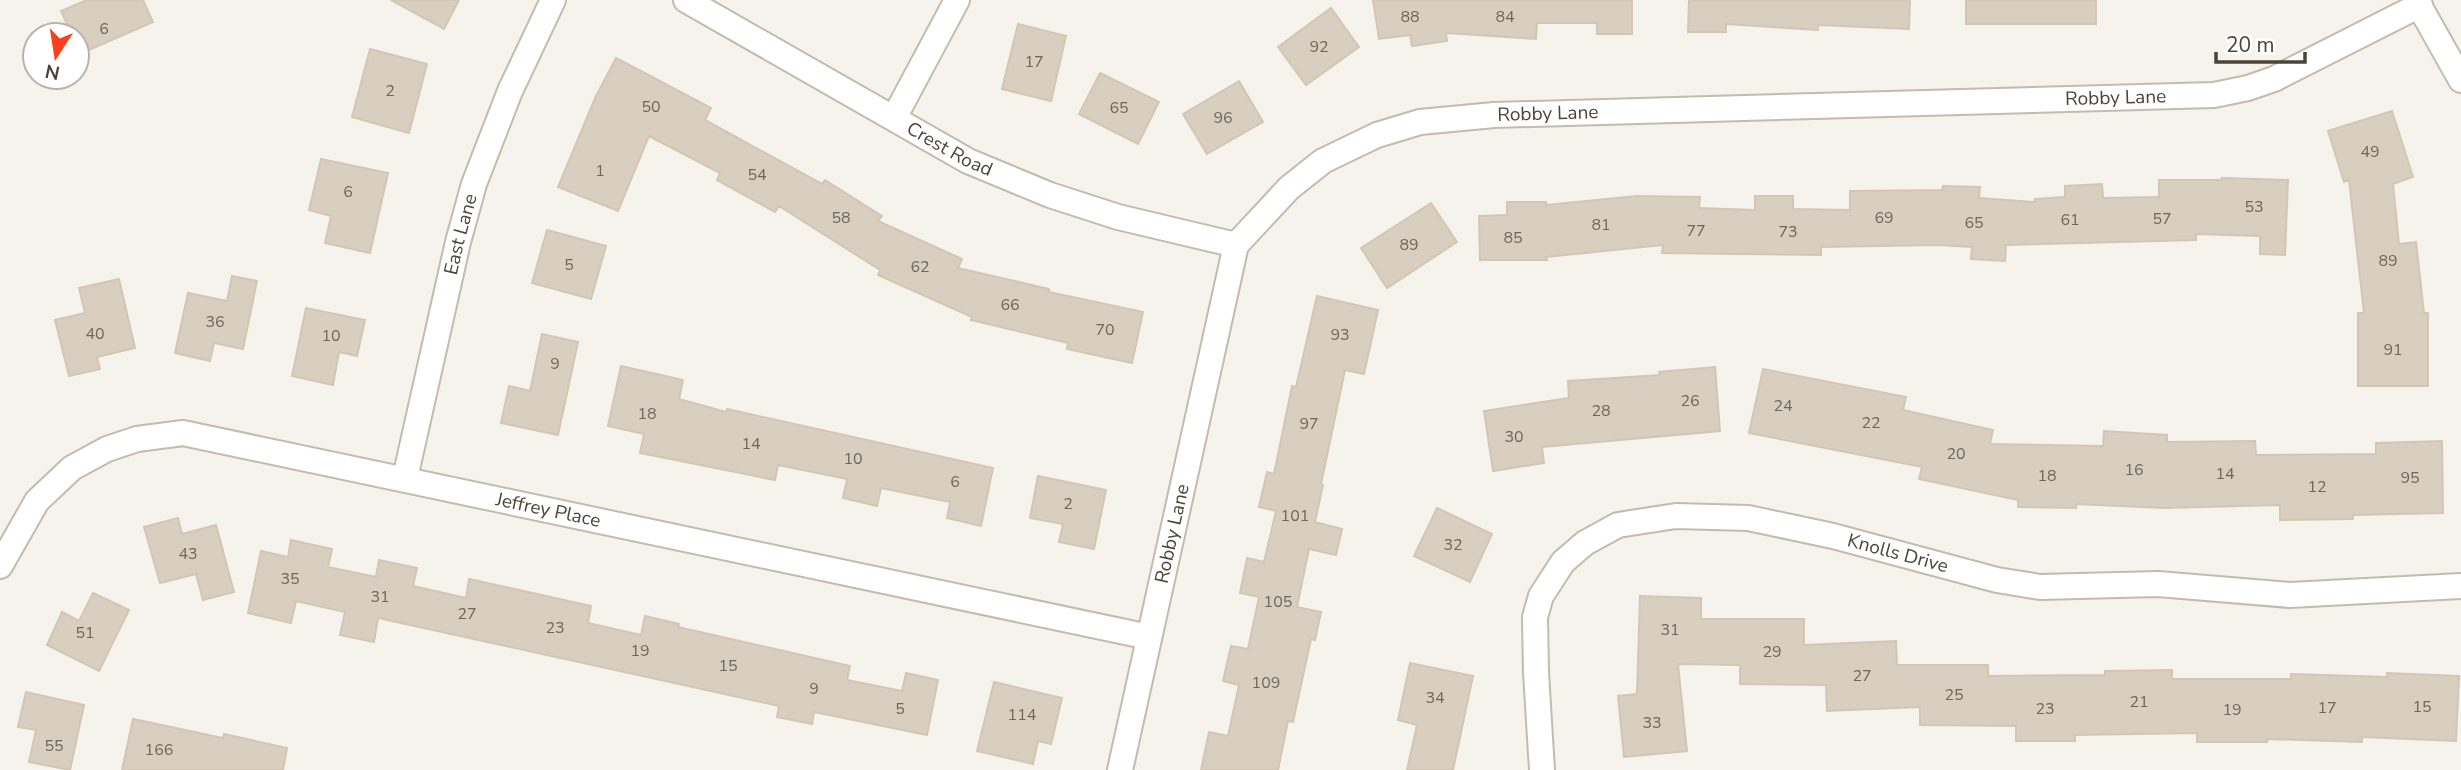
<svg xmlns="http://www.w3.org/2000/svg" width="2461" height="770" font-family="'Nunito Sans',sans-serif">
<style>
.building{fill:#d8cfc1;stroke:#d3c7b4;stroke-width:2}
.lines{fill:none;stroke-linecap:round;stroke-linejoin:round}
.minor-casing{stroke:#c2bbae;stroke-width:28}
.minor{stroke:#fff;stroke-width:24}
.labels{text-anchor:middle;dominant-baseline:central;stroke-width:5;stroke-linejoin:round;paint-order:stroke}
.number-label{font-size:16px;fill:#6e675b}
.street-label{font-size:19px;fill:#4b4439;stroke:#fff}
</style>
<rect width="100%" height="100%" fill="#f6f3ec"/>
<path class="building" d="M87 0H143L153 22 80 54 77 46V35H72L61 11Z
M391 0H459L444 29Z
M1373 0H1632V34H1597V23H1537L1536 39 1446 33 1447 41 1412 46 1410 35 1379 39Z
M1689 0H1910L1909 29 1818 25V30L1726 24V32H1688Z
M1966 0H2096V24H1966Z
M1331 8 1359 47 1306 85 1278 47Z
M1018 24 1066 36 1051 101 1002 89Z
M370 49 427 64 409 133 352 117Z
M616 58 711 108 705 120 822 184 825 180 882 216 878 221 962 259 958 268 1049 289V292L1143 312 1132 363 1067 349 1068 343 971 320 972 317 878 275 880 270 779 206 775 212 717 180 720 173 649 136 618 211 558 187 596 96Z
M1100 73 1159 102 1138 144 1079 114Z
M1239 81 1263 122 1207 154 1183 114Z
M2392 111 2413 177 2393 184 2399 244 2416 242 2424 313H2428V386H2358V313H2364L2349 180 2344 182 2328 131Z
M321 159 388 173 370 253 325 243 331 216 309 210Z
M2222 178 2288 180 2285 255 2260 254V236L2196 234V240L2006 245 2005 261 1971 259 1972 247 1938 245 1821 247V255L1662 253 1663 245 1546 257 1547 260H1480L1479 216 1507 215V202H1546V205L1637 196 1700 197 1699 208 1755 210V196H1793V209L1850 210V191L1942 190 1943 186 1980 187 1979 198 2035 202V199L2065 197V186L2102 184 2103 198 2159 197V180H2222Z
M1431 203 1457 242 1387 288 1361 248Z
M547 230 606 246 591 299 532 283Z
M232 276 257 281 243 349 214 343 210 361 175 353 188 293 227 301Z
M119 279 135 348 97 357 100 369 69 376 55 320 85 313 79 288Z
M1317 296 1378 310 1364 374 1345 370 1321 484 1323 485 1315 522 1342 529 1336 555 1309 549 1297 607 1321 612 1315 640 1311 639 1293 722 1288 721 1278 770H1201L1209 732 1228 736 1239 685 1223 681 1231 646 1248 649 1259 597 1240 593 1247 558 1264 562 1276 511 1259 507 1267 472 1274 474 1292 386 1296 387Z
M306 308 365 320 357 356 339 352 333 385 292 376Z
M542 334 578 342 558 435 501 423 509 386 530 391Z
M621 366 683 380 679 399 726 412 727 409 993 468 981 526 947 518 950 502 881 488 877 506 843 498 847 479 778 465 775 480 640 453 644 434 608 426Z
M1715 367 1720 431 1542 447 1544 463 1493 471 1484 411 1569 398 1568 381 1660 375 1659 372Z
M1763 369 1906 397 1903 410 1993 430 1990 444 2103 446 2104 431 2167 435V442L2255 441 2256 455 2376 454V443L2442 441 2443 513 2353 515V519L2280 520V505L2164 508 2076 504V508L2018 507V500L1919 479 1922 467 1749 433Z
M1038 476 1106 490 1094 549 1059 542 1063 524 1030 518Z
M1437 508 1492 534 1470 582 1414 556Z
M178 518 182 534 216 525 234 592 203 600 196 574 160 583 144 527Z
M291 540 332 549 328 567 376 577 379 560 417 568 413 586 466 598 469 579 591 606 588 623 641 635 645 616 679 624 678 627 850 666 847 680 902 691 906 673 938 680 927 735 814 712 812 724 777 717 779 706 378 618 374 642 340 635 345 612 296 601 291 623 248 613 261 551 288 557Z
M93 593 129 610 99 671 47 645 62 612 79 621Z
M1640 596 1701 598V619H1804V645L1896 641 1897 665H1988V676L2105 675V671L2172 670V679H2291V674L2387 677V673L2459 676 2456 741 2362 737V742L2267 739V742H2197V733L2075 735V741H2016V726L1920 725V707L1827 711 1826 685 1740 684V665L1678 664 1687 751 1624 757 1618 696 1637 694Z
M1410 663 1473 676 1453 770H1407L1417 725 1398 720Z
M994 682 1062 698 1051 744 1038 741 1033 764 977 751Z
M26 692 84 705 70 770 29 762 36 730 18 727Z
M133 719 223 738 224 734 287 748 283 770H122Z"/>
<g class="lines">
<defs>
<g id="minor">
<path id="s1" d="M686 0 968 161 1050 195 1118 217 1236 245"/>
<path d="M2416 0 2461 80"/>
<path d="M894 118 957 0"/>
<path id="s2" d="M405 478 458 242 474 184 510 91 553 0"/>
<path id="s3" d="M0 566 37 501 72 468 107 449 137 439 183 433 1149 637"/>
<path id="s4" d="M1120 770 1236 245 1289 188 1323 161 1377 135 1420 122 1494 115 2214 95 2248 88 2274 79 2420 5"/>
<path id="s5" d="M1542 770 1536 673 1535 617 1541 596 1563 562 1585 543 1618 525 1676 516 1748 518 1833 536 1997 580 2040 587 2158 584 2290 595 2461 586"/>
</g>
</defs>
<use href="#minor" class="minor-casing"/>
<use href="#minor" class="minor"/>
</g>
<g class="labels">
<g class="number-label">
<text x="1410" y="17">88</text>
<text x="1505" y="17">84</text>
<text x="104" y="29">6</text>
<text x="1319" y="47">92</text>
<text x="1034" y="62">17</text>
<text x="390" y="91">2</text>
<text x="651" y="107">50</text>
<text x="1119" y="108">65</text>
<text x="1223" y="118">96</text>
<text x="2370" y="152">49</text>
<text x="600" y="171">1</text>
<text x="757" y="175">54</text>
<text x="348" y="192">6</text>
<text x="2254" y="207">53</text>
<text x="841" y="218">58</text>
<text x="1884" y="218">69</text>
<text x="2162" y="219">57</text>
<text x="2070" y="220">61</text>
<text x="1974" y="223">65</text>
<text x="1601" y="225">81</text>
<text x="1696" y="231">77</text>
<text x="1788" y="232">73</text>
<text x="1513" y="238">85</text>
<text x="1409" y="245">89</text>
<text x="2388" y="261">89</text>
<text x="569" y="265">5</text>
<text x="920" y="267">62</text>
<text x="1010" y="305">66</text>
<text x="215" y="322">36</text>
<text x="1105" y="330">70</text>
<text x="95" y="334">40</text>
<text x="1340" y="335">93</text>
<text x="331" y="336">10</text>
<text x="2393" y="350">91</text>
<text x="555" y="364">9</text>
<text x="1690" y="401">26</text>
<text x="1783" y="406">24</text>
<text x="1601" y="411">28</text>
<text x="647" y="414">18</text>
<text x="1871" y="423">22</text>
<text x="1309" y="424">97</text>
<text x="1514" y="437">30</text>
<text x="751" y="444">14</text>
<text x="1956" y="454">20</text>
<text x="853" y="459">10</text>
<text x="2134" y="470">16</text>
<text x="2225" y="474">14</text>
<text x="2047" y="476">18</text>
<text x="2410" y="478">95</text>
<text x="955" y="482">6</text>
<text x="2317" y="487">12</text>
<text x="1068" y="504">2</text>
<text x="1295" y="516">101</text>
<text x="1453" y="545">32</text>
<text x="188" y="554">43</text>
<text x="290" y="579">35</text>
<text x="380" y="597">31</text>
<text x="1278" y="602">105</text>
<text x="467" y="614">27</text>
<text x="555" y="628">23</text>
<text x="1670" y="630">31</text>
<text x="85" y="633">51</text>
<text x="640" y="651">19</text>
<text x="1772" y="652">29</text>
<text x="728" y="666">15</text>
<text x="1862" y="676">27</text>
<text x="1266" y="683">109</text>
<text x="814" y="689">9</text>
<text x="1954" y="695">25</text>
<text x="1435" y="698">34</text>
<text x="2139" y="702">21</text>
<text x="2422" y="707">15</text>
<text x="2327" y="708">17</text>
<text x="900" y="709">5</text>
<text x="2045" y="709">23</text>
<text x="2232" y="710">19</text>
<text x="1022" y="715">114</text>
<text x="1652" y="723">33</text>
<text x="54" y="746">55</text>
<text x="159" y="750">166</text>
</g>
<g class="street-label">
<text stroke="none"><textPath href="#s4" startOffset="1460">Robby Lane</textPath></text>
<text stroke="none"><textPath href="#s4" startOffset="892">Robby Lane</textPath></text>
<text stroke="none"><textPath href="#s1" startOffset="303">Crest Road</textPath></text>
<text stroke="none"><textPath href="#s2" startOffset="250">East Lane</textPath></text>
<text stroke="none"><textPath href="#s3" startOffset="614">Jeffrey Place</textPath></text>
<text stroke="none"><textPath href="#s4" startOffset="242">Robby Lane</textPath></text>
<text stroke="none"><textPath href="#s5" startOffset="567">Knolls Drive</textPath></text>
</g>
</g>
<g transform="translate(56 56) rotate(192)"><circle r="33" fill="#ffffff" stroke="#b7b4b0" stroke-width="2"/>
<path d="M0-5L12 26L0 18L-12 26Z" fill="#fc3f1d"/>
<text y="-10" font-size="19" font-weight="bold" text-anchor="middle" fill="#4b4439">N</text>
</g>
<path d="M2216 52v10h89v-10" fill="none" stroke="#4b4439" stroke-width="3.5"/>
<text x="2226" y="52" font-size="21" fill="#4b4439" stroke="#ffffff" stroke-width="5" paint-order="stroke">20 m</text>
</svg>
